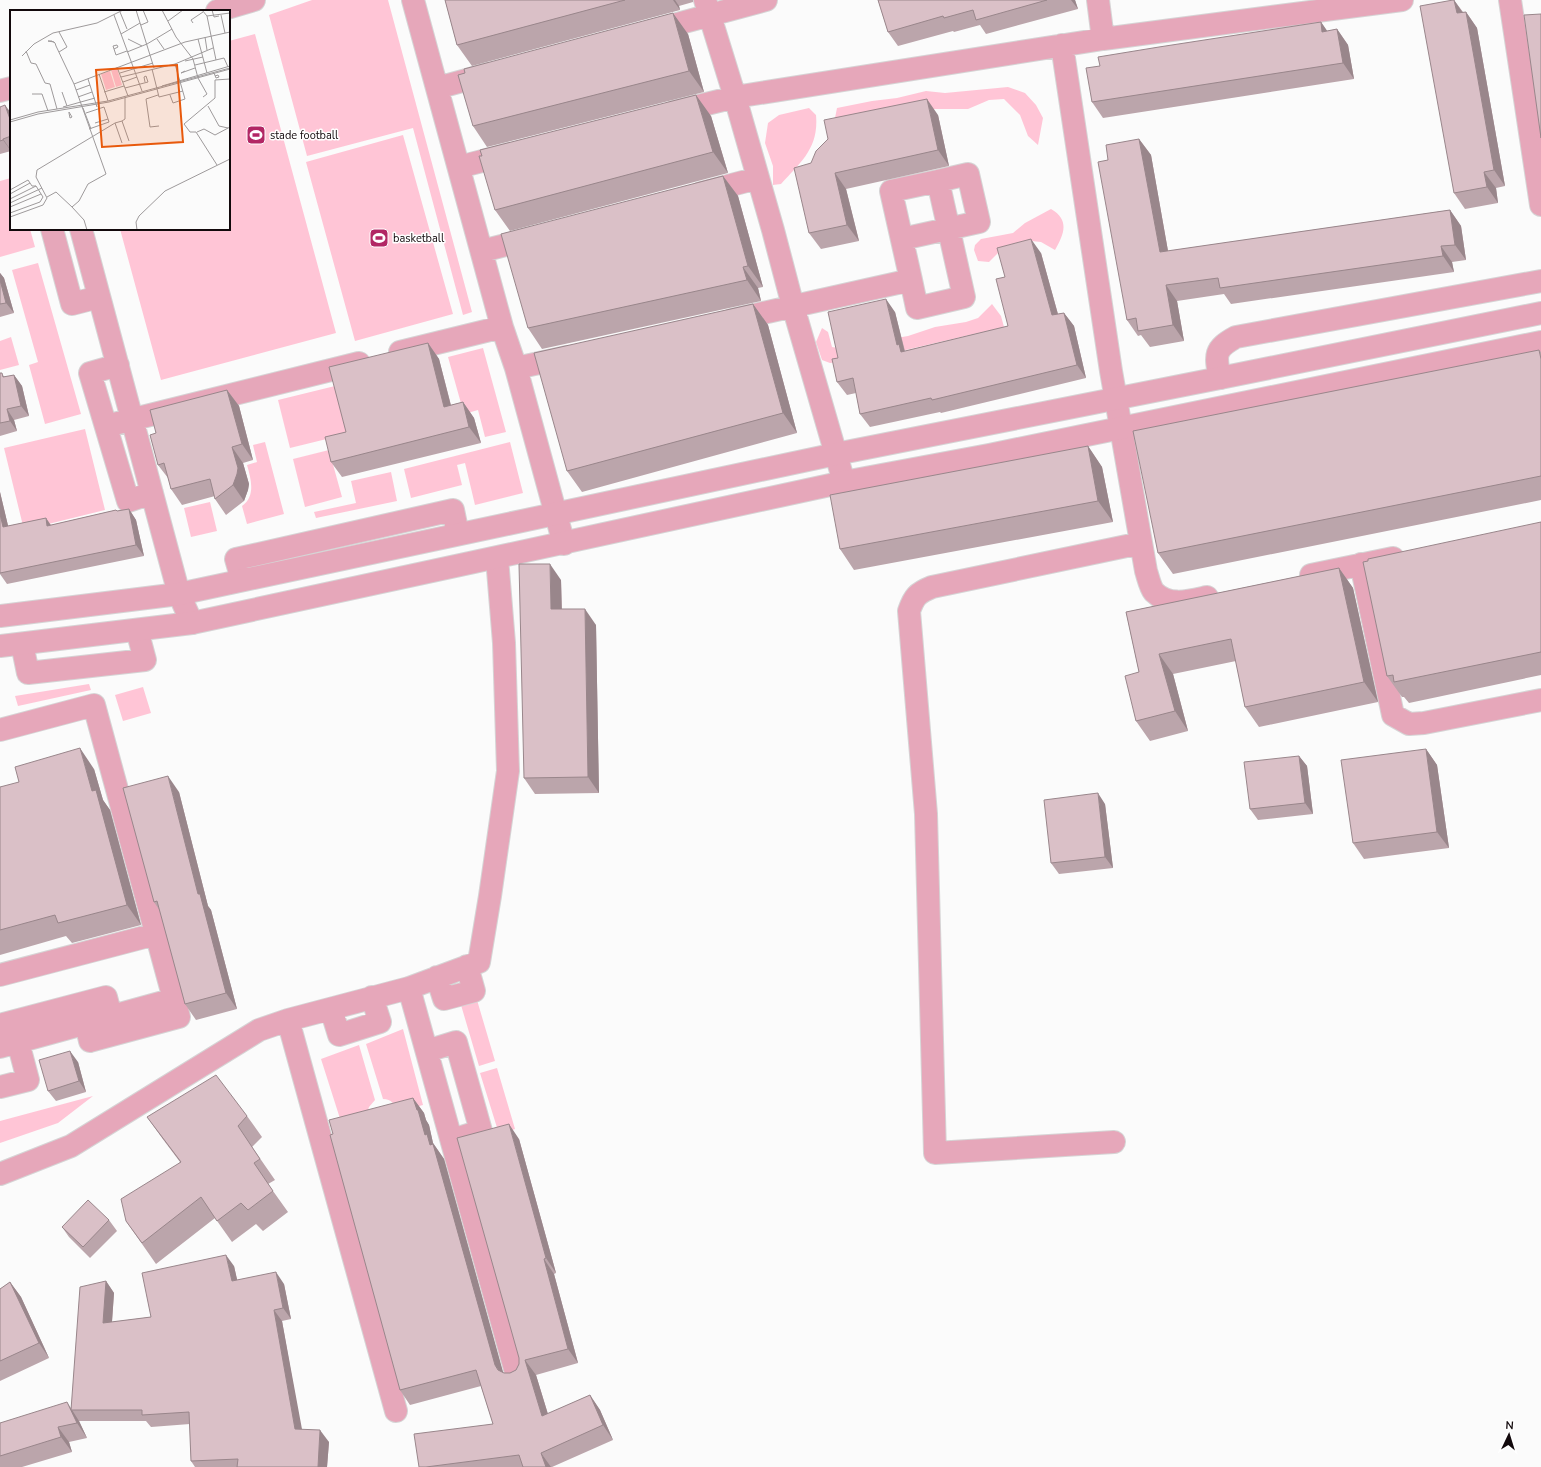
<svg xmlns="http://www.w3.org/2000/svg" width="1541" height="1467" font-family="'Nunito Sans',sans-serif">
<style>
.green{fill:#ffc5d6}
.lines{fill:none;stroke-linecap:round;stroke-linejoin:round}
.minor-casing{stroke:#d6d4d5;stroke-width:24}
.tertiary-casing{stroke:#d6d4d5;stroke-width:24}
.minor{stroke:#e6a7ba;stroke-width:22}
.tertiary{stroke:#e6a7ba;stroke-width:22}
.wall{fill:#bba5ab}
.shaded-wall{fill:#99868b}
.building{fill:#dac0c7;stroke:#99868b}
.labels{text-anchor:middle;dominant-baseline:central;stroke-width:3;stroke-linejoin:round;paint-order:stroke}
.poi-label{font-size:11px;fill:#12090c;stroke:#fff;text-anchor:start}
.inset-road{fill:none;stroke:#9e9a9b;stroke-width:1}
.view{fill:#e8590c;fill-opacity:0.15;stroke:#e8590c;stroke-width:2}
.inset-edge{fill:none;stroke:#12090c;stroke-width:2}
</style>
<rect width="100%" height="100%" fill="#fbfbfb"/>
<path class="green" d="M312 0H388L472 312 463 315 413 128 307 156 269 15Z
M255 34 336 333 161 380 120 229H229V41Z
M1008 87 1025 93 1036 105 1043 118 1038 145 1028 136 1020 115 1004 99 989 100 968 109H928L845 121 835 118 837 108 872 101 897 98 926 91 945 93Z
M809 108 816 115C819 148 801 162 781 184L773 185V166L765 143 768 123 779 115Z
M403 135 453 314 355 341 306 162Z
M11 178V229H30L35 247 0 257V181Z
M1051 209C1070 220 1064 234 1055 250L1041 242 1031 241 1016 243 1003 248 989 262 978 261 974 250 975 245 981 239 1013 233 1025 223Z
M38 263 81 414 45 424 29 365 38 362 12 270Z
M992 304 1001 316 1004 327 880 356 830 363 822 360 816 342 822 328 828 332 832 347 849 350 885 340 908 336 935 327 966 322 978 318Z
M11 337 19 365 0 370V341Z
M483 348 506 432 485 437 478 410 464 414 448 357Z
M335 386 347 434 290 448 278 400Z
M85 429 105 510 24 530 4 448Z
M265 442 284 514 247 524 242 506C256 496 251 479 247 465L257 462 253 445Z
M510 442 523 493 475 505 465 463 457 465 462 485 411 498 404 469Z
M329 450 342 497 305 507 293 459Z
M391 472 397 501 316 518 314 512 356 503 351 481Z
M210 502 217 531 191 537 184 508Z
M89 684 91 690 18 706 15 696Z
M143 687 151 713 123 721 115 695Z
M477 1000 495 1061 479 1066 461 1005Z
M403 1029 423 1105 397 1112C394 1104 392 1099 383 1099L366 1044Z
M359 1045 375 1100 369 1107 367 1113 343 1128 321 1059Z
M497 1068 515 1129 499 1134 480 1073Z
M93 1096 58 1123 0 1143V1121Z"/>
<g class="lines">
<defs>
<path id="minor" d="M413 0 502 327 516 368 564 544
M705 0 735 97 773 230 793 306 844 482
M1098 0 1103 39
M1510 0 1541 205
M217 11 254 0
M651 31 766 0
M1062 45 1111 371 1146 571C1148 577 1150 587 1154 592 1169 607 1189 601 1207 597
M437 88 488 74
M0 91 11 88
M674 112 735 97 1103 39 1402 0
M459 167 509 154
M701 193 758 178
M52 229 72 304 99 297
M81 229 179 594 192 623
M902 239 979 222 968 174 938 181
M482 251 533 238
M732 320 911 280 917 308 964 297 938 181 891 191 911 280
M400 352 502 327
M118 365 90 373 128 501 152 493
M516 368 567 357
M1220 378C1215 355 1214 349 1236 337L1541 281
M106 426 359 363
M1361 564 1393 715 1409 724 1424 723 1541 700
M1311 575 1393 558
M242 580 236 559 453 510 458 534
M22 644 28 673 145 660 137 630
M0 730 94 705 174 999 0 1047
M0 975 156 934
M437 977 444 999 474 991 467 966
M409 988 479 962 490 896 508 771 504 643 497 558
M331 1009 339 1035 380 1022 372 997
M86 1024 90 1041 179 1017 174 999
M0 1025 106 997 111 1016
M427 1051 456 1042 481 1131 452 1140
M0 1087 28 1080 18 1042
M1114 1142 935 1153 926 814 909 611C914 597 917 593 932 587L1141 543
M0 1174 71 1146 259 1030 288 1020
M396 1411 288 1020 409 988 517 1376"/>
<path id="tertiary" d="M0 616 179 594 836 454 1220 378 1541 313
M0 646 192 623 844 482 989 455 1541 342"/>
</defs>
<use href="#minor" class="minor-casing"/>
<use href="#tertiary" class="tertiary-casing"/>
<use href="#minor" class="minor"/>
<use href="#tertiary" class="tertiary"/>
</g>
<path class="wall" d="M445 0H693V2L679 6 680 10 472 66 457 45Z
M878 0H1075L1078 9 986 34 980 25 954 32 953 31 898 46 888 32Z
M1454 0 1463 12H1466L1477 28 1505 186 1496 188 1498 203 1465 209 1454 193Z
M1321 22 1327 31 1337 29 1348 45 1354 79 1103 118 1092 102 1100 66Z
M688 34 704 92 487 147 473 126Z
M0 107 11 113V151L0 154Z
M938 115 949 166 846 189 859 241 821 249 809 233 811 163Z
M711 116 728 173 510 231 495 210Z
M1139 139 1151 155 1168 251 1450 210 1461 226 1466 260 1452 262 1454 272 1231 304 1224 294 1177 301 1184 341 1150 347 1141 335 1138 336 1127 320 1108 160Z
M723 176 738 196 763 287 758 288 761 301 542 349 528 328Z
M1041 253 1058 314 1064 313 1074 326 1086 378 941 413 940 412 870 427 860 414 856 393 847 395 837 382 838 358 895 312 905 351 1008 326 1005 277Z
M0 273 4 278 14 313 0 317Z
M753 304 768 325 797 433 582 492 567 471Z
M428 343 439 359 451 405 463 402 474 418 481 443 342 477 331 462 346 432Z
M1539 350 1541 352V500L1173 574 1158 553Z
M0 373 5 377 14 375 22 386 29 416 14 420 17 431 0 436Z
M227 390 239 406 253 460 243 463 249 484 248 490 244 501 226 515 215 499V496L182 505 171 489 168 478 158 465 156 433Z
M1088 446 1102 467 1113 522 854 570 840 549Z
M0 492 8 526 46 518 51 525 116 510 117 511 129 509 136 520 144 556 7 584 0 574Z
M1541 522V675L1409 703 1404 697H1402L1387 676Z
M1339 568 1353 588 1378 702 1259 727 1245 707 1236 661 1173 674 1188 731 1150 741 1136 721 1139 672 1126 612Z
M561 580 562 609 596 625 599 793 535 794 524 778Z
M1426 749 1437 765 1449 848 1364 859 1353 843Z
M1299 756 1307 766 1313 814 1258 820 1250 809Z
M94 769 103 800 110 810 141 925 72 943 66 936 0 955V787Z
M179 792 208 906 211 910 237 1009 196 1020 185 1004 160 911 154 902Z
M1105 804 1113 868 1059 874 1051 863Z
M78 1062 86 1092 56 1101 48 1091Z
M413 1098 424 1113 426 1120 429 1125 433 1143 444 1159 503 1373H510L516 1370 519 1364V1139L556 1273 554 1274 578 1363 536 1375 548 1414 590 1395 600 1410 613 1440 552 1467H419L493 1424 481 1386 410 1405 400 1390 333 1134Z
M247 1116 262 1137 252 1147 275 1180 268 1184 288 1212 263 1231 256 1224 232 1242 215 1218 156 1264 126 1221 180 1162 162 1138 147 1117Z
M109 1220 117 1231 90 1258 69 1237 62 1227Z
M234 1266 237 1280 284 1284 291 1319 282 1321 301 1429 329 1442 327 1467H195L191 1461 190 1424 151 1427 146 1421H79L87 1438 69 1442 72 1452 22 1467H0V1423L71 1408 106 1281 114 1293 112 1322 151 1317Z
M10 1282 21 1297 49 1358 0 1381V1289Z"/>
<path class="shaded-wall" d="M673 0H675L679 6 680 10Z
M1071 0H1075L1078 9Z
M1454 0 1465 16 1457 13Z
M1466 12 1477 28 1505 186 1494 170Z
M673 13 688 34 704 92 689 71Z
M1321 22 1332 38 1322 32Z
M1337 29 1348 45 1354 79 1343 63Z
M696 95 711 116 728 173 713 152Z
M927 99 938 115 949 166 938 150Z
M5 105 11 113V122Z
M3 139 10 149 11 151 3 140Z
M1139 139 1151 155 1171 268 1160 252Z
M1484 172 1496 188 1498 203 1487 187Z
M835 173 846 189 859 241 847 225Z
M723 176 738 196 763 287 748 266Z
M1450 210 1461 226 1466 260 1455 245Z
M1031 239 1041 253 1062 329 1052 315Z
M1441 246 1452 262 1454 272 1443 256Z
M743 267 758 288 761 301 747 280Z
M0 273 4 278 14 313 6 303 0 280Z
M1166 285 1177 301 1184 341 1173 325Z
M886 299 895 312 905 353 901 352 897 345Z
M753 304 768 325 797 433 783 413Z
M1064 313 1074 326 1086 378 1077 365Z
M428 343 439 359 455 422 444 407Z
M14 375 22 386 29 416 21 406Z
M227 390 239 406 253 460 242 444Z
M463 402 474 418 481 443 469 427Z
M7 409 14 420 17 431 10 421Z
M1088 446 1102 467 1113 522 1098 501Z
M232 447 243 463 249 484 248 490 244 501 233 485Z
M0 492 11 538 3 527 0 514Z
M129 509 136 520 144 556 136 545Z
M46 518 53 529 47 526Z
M550 564 561 580 562 625 551 609Z
M1339 568 1353 588 1378 702 1364 682Z
M585 609 596 625 599 793 588 777Z
M1159 654 1173 674 1188 731 1175 711Z
M80 748 94 769 103 800 110 810 141 925 127 905 92 791Z
M1426 749 1437 765 1449 848 1437 832Z
M1299 756 1307 766 1313 814 1305 803Z
M168 776 179 792 208 906 211 910 237 1009 226 993 198 894Z
M1098 793 1105 804 1113 868 1105 857Z
M70 1051 78 1062 86 1092 79 1081Z
M413 1098 424 1113 426 1120 429 1125 433 1143 444 1159 505 1379 509 1385 495 1365 430 1145 425 1135 417 1110Z
M509 1124 519 1139 556 1273 546 1258Z
M226 1255 234 1266 240 1292 232 1281Z
M544 1259 554 1274 578 1363 568 1349Z
M276 1272 284 1284 291 1319 283 1308Z
M106 1281 114 1293 111 1335 103 1323Z
M10 1282 21 1297 49 1358 39 1343Z
M274 1310 282 1321 304 1440 295 1429Z
M525 1360 536 1375 553 1431 542 1416Z
M590 1395 600 1410 613 1440 603 1425Z
M67 1402 79 1421 87 1438 77 1423Z
M58 1427 69 1442 72 1452 61 1437Z
M320 1430 329 1442 327 1467H318Z
M541 1453 551 1467H546Z"/>
<path class="building" d="M445 0H625L457 45Z
M878 0H1047L976 20 973 10 944 18 943 16 888 32Z
M1453 0H1454L1457 13 1466 12 1494 170 1484 172 1487 187 1454 193 1420 6Z
M673 13 689 71 473 126 458 75 465 73 464 69Z
M1541 14V138L1524 15Z
M1321 22 1322 32 1337 29 1343 63 1092 102 1086 68 1100 66 1098 57 1159 47Z
M696 95 713 152 495 210 479 156H482L480 150Z
M927 99 938 150 835 173 847 225 809 233 794 168 811 163 816 151 828 139 824 120Z
M5 105 11 122V136L3 139V140L0 141V107Z
M1139 139 1160 252 1450 210 1455 245 1441 246 1443 256 1220 288 1218 278 1166 285 1173 325 1138 331 1136 318 1127 320 1098 162 1108 160 1106 145Z
M723 176 748 266 743 267 747 280 528 328 501 234Z
M1031 239 1052 315 1064 313 1077 365 932 400 931 398 860 414 853 378 837 382 832 359 838 358 828 312 886 299 897 345 899 344 901 352 1008 326 996 279 1005 277 997 248Z
M0 280 6 303 0 304Z
M753 304 783 413 567 471 534 353Z
M428 343 444 407 463 402 469 427 331 462 325 437 346 432 329 367Z
M1539 350 1541 359V476L1158 553 1133 431Z
M0 373H2L3 377 14 375 21 406 7 409 10 421 0 423Z
M227 390 242 444 232 447 238 468 237 474 233 485 215 499 210 479 171 489 164 463 158 465 150 435 156 433 150 410Z
M1088 446 1098 501 840 549 830 495Z
M129 509 136 545 0 573V514L3 527 46 518 47 526 116 510 117 511Z
M1541 522V652L1394 682 1393 675 1387 676 1363 562 1368 561V559Z
M519 564H550L551 609H585L588 777 524 778Z
M1339 568 1364 682 1245 707 1231 639 1159 654 1175 711 1136 721 1125 676 1139 672 1126 612Z
M80 748 92 791 96 790 127 905 58 923 55 915 0 930V787L19 782 15 767Z
M1426 749 1437 832 1353 843 1341 760Z
M1299 756 1305 803 1250 809 1244 762Z
M168 776 198 894H200L226 993 185 1004 157 901 154 902 123 788Z
M1098 793 1105 857 1051 863 1044 800Z
M70 1051 79 1081 48 1091 39 1060Z
M216 1075 247 1116 238 1126 260 1159 254 1163 273 1191 248 1210 241 1203 217 1221 201 1197 142 1243 126 1221 121 1199 181 1162 147 1117Z
M413 1098 417 1110H418L425 1135 427 1134 430 1145 433 1144 495 1365 498 1370 504 1373H510L516 1370 519 1364V1358L457 1138 509 1124 546 1258 544 1259 568 1349 525 1360 542 1416 590 1395 603 1425 541 1453 546 1467H523L519 1455 426 1467H419L414 1434 493 1424 476 1370 400 1390 330 1135 333 1134 329 1120Z
M88 1200 109 1220 83 1247 62 1227Z
M226 1255 232 1281 276 1272 283 1308 274 1310 295 1429 320 1430 318 1467H237L238 1459 191 1461 189 1412 142 1415V1410H71L80 1287 106 1281 103 1323 151 1317 142 1273Z
M10 1282 39 1343 0 1361V1289Z
M67 1402 77 1423 58 1427 61 1437 0 1456V1423Z"/>
<defs>
<symbol id="stadium-square" viewBox="-11 -11 22 22"><rect x="-9" y="-9" width="18" height="18" rx="4" fill="#b22765" stroke="#fff"/><path d="M0-5a6.5 5 0 1 0 0 10a6.5 5 0 1 0 0-10ZM-3.5-1.8h7v3.6h-7Z" fill="#fff"/></symbol>
</defs>
<g fill-rule="evenodd">
<use href="#stadium-square" x="245" y="124" width="22" height="22"/>
<use href="#stadium-square" x="368" y="227" width="22" height="22"/>
</g>
<g class="labels">
<g class="poi-label">
<text x="270" y="135">stade football</text>
<text x="393" y="238">basketball</text>
</g>
</g>
<g transform="translate(10 10)">
<rect width="220" height="220" fill="#fbfbfb"/>
<path d="M107 58 112 75 106 77 101 60ZM100 61 105 77 96 80 91 64Z" fill="#ffc5d6"/>
<path class="inset-road" d="M126 0 144 58M152 0 166 27 183 49 188 68 197 84 193 87M192 0 197 6 206 50M202 0 204 7 209 6M110 2 117 19M104 5 132 81M211 5 215 23M197 6 220 3M158 11 173 0M183 13 181 10 193 2M131 15 138 12 133 0M49 22 57 37 49 42M111 24 130 13M195 27 197 40M118 29 132 36M147 29 154 39M188 29 197 63M104 39 108 37 107 35 103 36 106 45 117 41M16 41 21 53 26 54 35 73 40 74 47 99M117 42 137 34 162 19M12 46 24 34 43 23 87 13 113 0M175 51 193 47M185 55 214 48 218 57M107 57 118 86M142 59 149 87 173 81M175 61 171 63 185 58M110 63 143 53M204 63 206 68 209 67 208 65 205 66M89 64 98 91M111 67 165 54 203 38M78 69 87 97M113 72 127 67M64 74 175 32 220 22M152 76 220 56M115 78 138 72 136 66 134 67 135 72M66 80 80 75M52 82 57 96M94 82 114 76M22 84H32L38 101M148 85 136 89 140 117 149 116M160 85 163 93 175 89 165 54M68 87 82 82M198 96 209 116 218 118M53 97 85 88M73 98 81 119M59 102 62 107 60 108 59 103ZM76 103 94 97 99 112 79 119M0 110 28 102 98 91 220 58M112 111 115 109V88M0 112 28 104 99 92 220 59M85 113 98 109M187 122 194 119 205 125 220 117M112 133 105 113 112 111 119 131M207 155 186 122H180L174 114 205 88V70L220 69M0 180 18 170 22 176H26L33 187 30 192 0 203M0 184 20 173M37 187 46 182 62 197 69 191 78 174 96 164 64 74 46 36 45 33 44 32H43L42 31H38L44 32M0 189 26 176M0 193 32 178M0 197 31 184M62 197 74 210 77 220M0 207 33 195 37 188 26 167 27 160 105 113M127 220 126 212 129 206 155 181 220 149"/>
<path class="view" d="M167 55 173 132 92 137 86 60Z"/>
<rect width="220" height="220" class="inset-edge"/>
</g>
<g transform="translate(1509 1435) rotate(4)" stroke="#ffffff" stroke-width="3" paint-order="stroke">
<path d="M0-3L7 15L0 10L-7 15Z" fill="#12090c"/>
<text y="-6" font-size="11" font-weight="bold" text-anchor="middle" fill="#12090c">N</text>
</g>
</svg>
